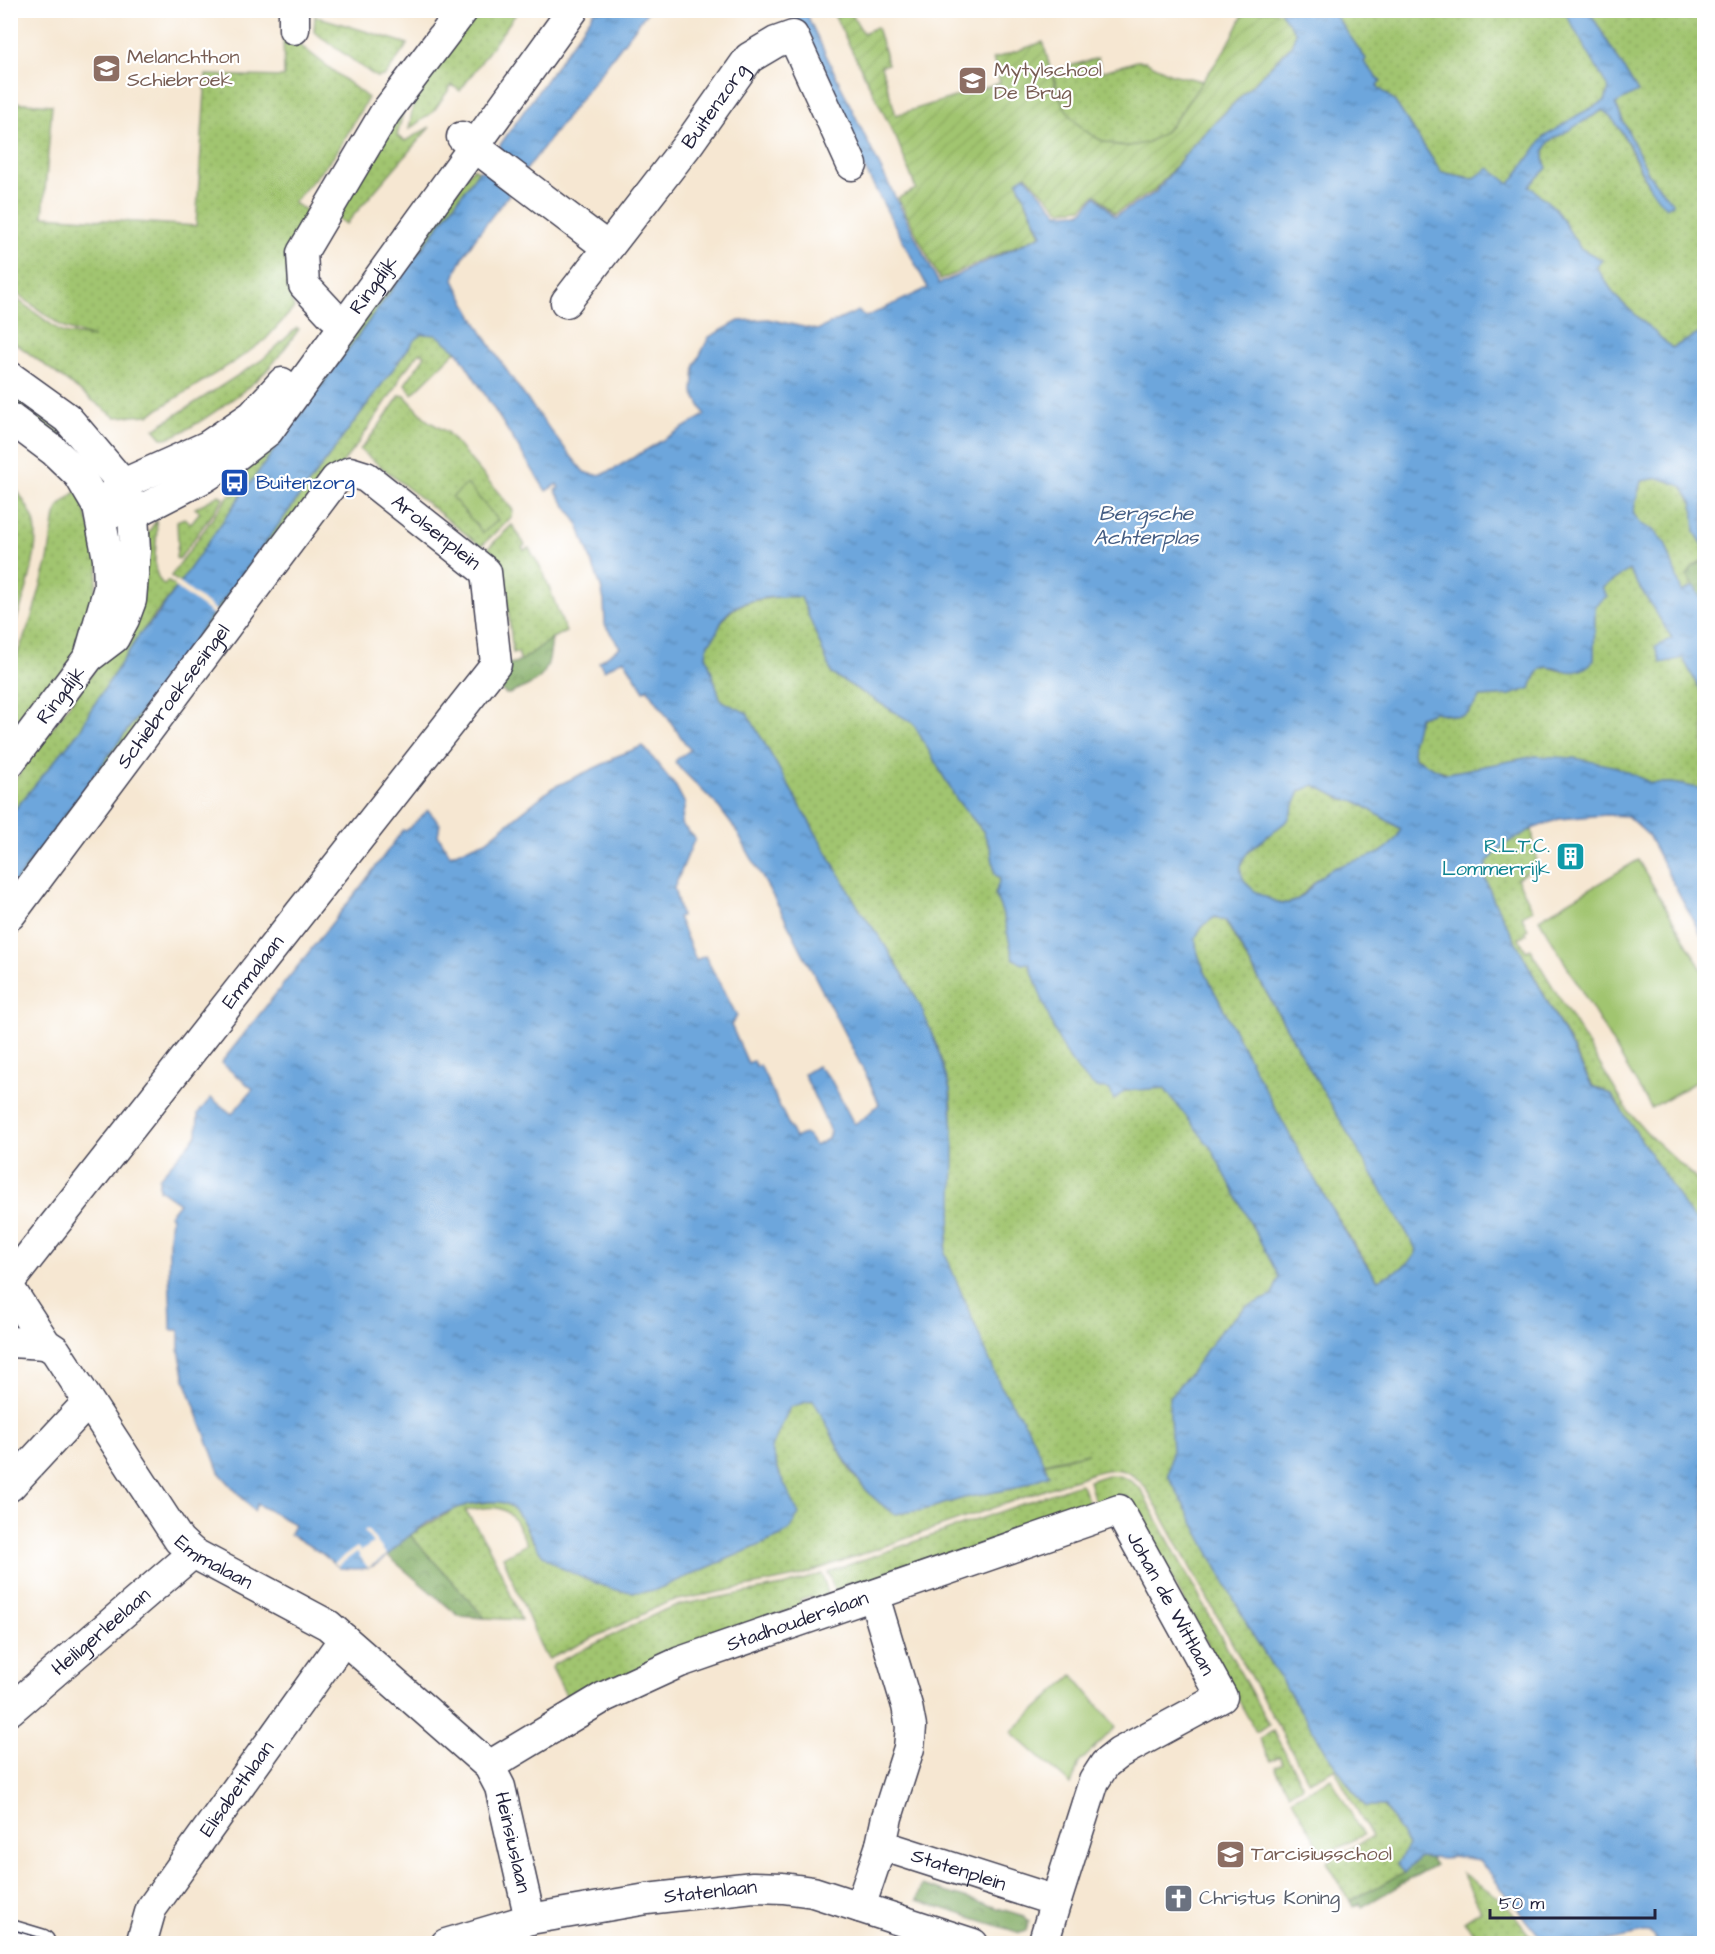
<svg xmlns="http://www.w3.org/2000/svg" width="1715" height="1954" font-family="'Architects Daughter',sans-serif">
<style>
.grass{fill:url(#grass-dots);stroke:#627455;stroke-width:1.5}
.forest{fill:url(#forest-crowns);stroke:#51664e;stroke-width:1.5}
.park{fill:#a1c56f;stroke:#627455;stroke-width:1.5}
.garden{fill:url(#garden-furrows);stroke:#627455;stroke-width:1.5}
.water{fill:url(#water-ripples);stroke:#48648c;stroke-width:1.5;fill-rule:evenodd}
.pier{fill:#f6e7d2}
.lines{fill:none;stroke-linecap:round;stroke-linejoin:round}
.minor-casing{stroke:#424052;stroke-width:33}
.minor{stroke:#fff;stroke-width:30}
.tram{stroke:#22223b;stroke-width:1.5}
.labels{text-anchor:middle;dominant-baseline:central;stroke-width:4.5;stroke-linejoin:round;paint-order:stroke}
.education-label{font-size:20px;fill:#785e54;stroke:#fff;text-anchor:start}
.street-label{font-size:20px;fill:#22223b;stroke:#fff}
.transit-label{font-size:20px;fill:#164399;stroke:#fff;text-anchor:start}
.culture-label{font-size:20px;fill:#0d838f;stroke:#fff;text-anchor:end}
.worship-label{font-size:20px;fill:#5b616d;stroke:#fff;text-anchor:start}
.water-label{font-size:21px;font-style:italic;fill:#445d83;stroke:#fff}
</style>
<defs>
<pattern id="grass-dots" width="8" height="8" patternUnits="userSpaceOnUse" patternTransform="scale(1.5)"><rect width="8" height="8" fill="#a1c56f"/><path d="M2 2h.1M6 6h.1" fill="none" stroke="#8aa961" stroke-width="1.8" stroke-linecap="round"/></pattern>
<pattern id="forest-crowns" width="20" height="18" patternUnits="userSpaceOnUse" patternTransform="scale(1.5)"><rect width="20" height="18" fill="#80aa62"/><path d="M2 6a3 3 0 1 1 6 0M12 15a3 3 0 1 1 6 0" fill="none" stroke="#688a52"/></pattern>
<pattern id="garden-furrows" width="10" height="10" patternUnits="userSpaceOnUse" patternTransform="scale(1.5)"><rect width="10" height="10" fill="#a1c56f"/><path d="M-1 1l2-2M0 10L10 0M9 11l2-2" fill="none" stroke="#8aa961"/></pattern>
<pattern id="water-ripples" width="26" height="14" patternUnits="userSpaceOnUse" patternTransform="scale(1.5)"><rect width="26" height="14" fill="#6da6dc"/><path d="M2 4q2-2 4 0t4 0M15 11q2-2 4 0t4 0" fill="none" stroke="#5987b4"/></pattern>
</defs>
<rect width="100%" height="100%" fill="#fff"/>
<filter id="ink" filterUnits="userSpaceOnUse"><feTurbulence type="fractalNoise" baseFrequency=".0167" numOctaves="2"/><feDisplacementMap in="SourceGraphic" scale="12" xChannelSelector="R" yChannelSelector="G"/><feConvolveMatrix kernelMatrix="1 2 1 2 8 2 1 2 1" color-interpolation-filters="sRGB"/></filter>
<filter id="wash" filterUnits="userSpaceOnUse"><feTurbulence type="fractalNoise" baseFrequency=".008" numOctaves="4" result="noise"/><feDisplacementMap in="SourceGraphic" scale="24" xChannelSelector="R" yChannelSelector="G"/><feGaussianBlur stdDeviation="1.35" result="paint"/><feColorMatrix in="noise" values="0 0 0 0 0 0 0 0 0 0 0 0 0 0 0 0 0 1.4 0 .05"/><feComposite in="paint" operator="in"/></filter>
<g filter="url(#wash)">
<rect width="100%" height="100%" fill="#f6e7d2"/>
<path class="grass" d="M478 11H518L460 91 452 85 433 112 409 129 414 99Z
M1332 11H1564L1609 89 1605 101 1578 115 1544 137 1510 185 1441 172 1395 102 1377 86 1381 82 1363 62 1366 59Z
M1589 11H1704V331L1672 348 1617 298 1596 267 1602 260 1580 248 1555 208 1529 186 1547 168C1542 158 1543 150 1550 141L1603 110C1627 130 1631 158 1647 183 1652 191 1664 198 1672 204L1649 175 1615 103 1638 92Z
M315 16 408 44 385 76 376 77 314 32Z
M283 35H292L300 45 368 98 335 155 293 203 312 213 292 241 287 282 294 308 265 340 237 360 149 415 115 417 11 340V295L63 333 94 337 64 328 11 289V102L52 105 43 216 196 226 206 75 284 77Z
M1098 58 1101 72 1137 61H1145L1171 74 1203 81C1191 96 1178 121 1163 133 1128 161 1079 140 1062 102 1058 92 1055 81 1052 71Z
M404 109 397 136 405 141 430 127 346 224 332 215Z
M473 168 479 171 237 501 180 583 171 576 230 494 233 496 240 486 236 482 261 456Z
M297 328 299 329C288 344 277 360 264 373 249 388 181 440 162 438L154 429 262 360Z
M426 333 437 335 458 352H455L412 394 405 384 425 356 420 352 401 375 396 387 356 446 220 613 216 610 413 342 420 335Z
M10 393 79 445 71 451 11 405Z
M400 395 405 396 428 421 447 432 513 510 512 517 481 546 360 450 379 426Z
M1659 478 1682 486 1693 504 1695 532 1704 547V561L1699 562 1687 576 1694 586 1682 593 1665 543 1653 530 1641 525 1633 513 1641 481Z
M11 482C19 493 28 506 33 518 44 545 21 608 11 635Z
M78 490 100 557 89 635 11 745V670L32 617 48 560 55 515 59 506Z
M219 495 224 498 179 559 176 558 178 543 177 521 184 518 191 523 200 512 195 508Z
M156 521C160 540 147 570 164 585L167 581 177 587 140 634 90 711 81 729 11 814V785L94 671 146 536Z
M512 525 525 545 522 547 524 550 529 548 544 574 566 632 552 638 521 662 518 652 513 653 503 563 486 550Z
M1629 570 1673 639 1704 698V789L1672 783H1651L1536 756 1449 773 1435 769 1414 757 1412 744 1419 717 1434 712 1456 716 1469 712 1480 697 1510 695 1531 688 1537 674 1542 668 1547 667 1566 672 1594 660 1595 606 1602 588Z
M787 596 801 597 832 674 913 723 957 800 983 831 991 850 995 874 1000 879 995 894 1004 917 1013 958 1029 963 1052 1024 1070 1060 1124 1091 1164 1088 1211 1148 1279 1277 1272 1296 1246 1307 1221 1330 1191 1372 1169 1397 1172 1451 1168 1475 1254 1637 1340 1773 1365 1806H1384L1409 1846 1397 1864 1405 1873 1350 1901 1327 1862 1372 1837 1334 1769 1309 1782 1148 1491C1130 1466 1114 1466 1087 1475L796 1577 668 1602 549 1659 543 1652 503 1557 527 1544C509 1507 506 1503 465 1511 491 1544 505 1581 521 1620L485 1618 410 1535 462 1505 500 1501 512 1507 521 1517 532 1541 584 1577 620 1591H653L781 1536 780 1474 771 1448 790 1407 814 1400 849 1469 856 1478 895 1514 923 1510 964 1498 1016 1488 1048 1475 1044 1464 1088 1453 1043 1463 1028 1428 1000 1385 945 1254 951 1216 952 1106 950 1090 938 1049 920 1005 907 981 879 936 861 912 747 713 721 701 706 655 708 643C716 638 718 627 723 620 736 599 765 599 787 596Z
M213 614 222 622 11 905V888Z
M1314 785C1329 791 1340 802 1356 801L1401 829C1387 864 1344 861 1317 880 1307 887 1302 900 1289 903 1283 904 1277 902 1271 900 1248 891 1228 872 1250 850L1288 820 1300 791Z
M1532 829 1537 866 1517 878 1533 910 1522 916 1528 929 1525 931 1527 934 1519 938 1526 951 1530 949 1628 1111 1651 1137 1694 1177 1704 1190V1234L1699 1222 1691 1217 1611 1094 1593 1086 1493 899C1490 891 1485 881 1485 872 1485 851 1515 837 1532 829Z
M1215 917 1225 921 1310 1069 1417 1250C1412 1266 1392 1273 1378 1281 1321 1196 1272 1107 1227 1016 1218 997 1199 965 1196 945 1194 932 1205 923 1215 917Z
M1107 1475C1121 1474 1132 1480 1141 1490L1269 1725 1256 1732 1126 1495 1096 1505 1089 1481Z
M1079 1484 1083 1487 1090 1507 902 1572 900 1567 888 1571 890 1576 859 1587 856 1581 845 1585 847 1591 836 1594 828 1572Z
M822 1574 829 1597 813 1602 811 1597 800 1600 802 1606 717 1635 715 1630 705 1633 707 1639 570 1703 552 1668 554 1664 664 1610 678 1605 783 1586Z
M1273 1731 1303 1786 1289 1793 1275 1767 1283 1763 1279 1756 1271 1761 1259 1739Z
M1462 1873 1501 1899 1537 1943H1482L1464 1921 1481 1910Z"/>
<path class="forest" d="M1704 561V605L1687 576 1693 566Z
M552 638C548 676 545 679 509 694H506L496 686 506 665 521 661Z
M410 1535 485 1618 459 1616 387 1555Z
M1419 1857 1430 1858 1435 1865 1362 1907 1360 1903 1353 1907 1350 1901 1405 1873Z
M922 1885 1024 1916 1029 1921 1026 1931 1020 1933 917 1900Z"/>
<path class="park" d="M467 484 498 520 483 533 452 497Z
M1638 860 1704 973V1077L1651 1108 1539 919Z
M1073 1675 1116 1727 1079 1763 1071 1785 1011 1732Z
M1331 1778 1363 1835 1324 1856 1292 1799Z"/>
<path class="garden" d="M832 11H850L863 33 877 27 888 64 881 66 896 115 1000 83 993 59 1043 42C1049 62 1053 85 1063 104 1082 140 1128 161 1163 133 1177 122 1186 103 1197 89 1215 64 1234 40 1244 11H1280L1296 33 1291 46 1194 144 1154 191 1115 213 1096 194 1082 208 1060 210 1026 175 1017 182 1041 235 940 280 898 198 916 189 897 140Z"/>
<path class="water" d="M595 11H648L526 170 502 159 500 145Z
M791 11H805L873 153 939 284 1042 235 1017 181 1025 176 1058 213 1082 212 1096 196 1115 216 1155 193 1194 144 1291 46 1296 33 1280 11H1332L1366 59 1364 62 1381 82 1377 86 1395 102 1441 172 1473 179 1489 168 1510 184 1544 137 1578 115 1605 101 1609 89 1564 11H1589L1638 92 1615 104 1649 175 1673 204 1666 208C1659 200 1652 191 1647 182 1633 157 1626 129 1603 110L1550 141C1543 151 1542 158 1547 168L1529 186 1555 208 1580 248 1602 260 1596 267 1617 298 1672 348 1704 331V547L1695 532 1693 504 1682 486 1659 478 1641 481 1633 513 1641 524 1653 530 1665 543 1682 592 1694 586 1704 605V698L1683 658 1661 663 1655 647 1672 638 1629 570 1602 588 1607 596 1595 606 1594 660C1570 688 1549 654 1537 674 1534 678 1533 683 1531 688L1510 695 1480 697 1469 712 1464 715 1456 716 1434 712 1419 717 1412 744 1414 758 1444 773H1449L1536 756 1574 758 1617 767 1651 783H1672L1704 789V941L1648 835 1627 816 1606 815 1559 819 1532 829 1505 844 1487 862 1485 870V878L1493 899 1592 1086 1611 1094 1691 1216 1699 1222 1704 1234V1943H1658L1649 1932 1596 1943H1545L1479 1860 1452 1856 1445 1859 1419 1857 1405 1873 1397 1864 1408 1846 1385 1806H1365L1340 1773 1254 1637 1168 1475 1172 1451 1169 1397 1191 1372 1221 1330 1246 1307 1272 1296 1279 1277 1211 1148 1164 1088 1124 1091 1114 1100 1110 1090C1105 1089 1097 1088 1093 1085 1059 1059 1044 1002 1029 963L1022 964 1013 958 1004 917 995 894 1000 879 995 874 991 850 983 831 957 800 913 723 832 674 801 597C778 596 741 596 725 616 719 624 717 638 708 643L706 655 721 701 747 713 861 912 879 936 907 981 920 1005 938 1049 950 1090 954 1149 953 1205 945 1254 1000 1385 1028 1428 1049 1475 1016 1488 964 1498 923 1510 895 1514C849 1486 839 1442 813 1400L790 1407 771 1448 780 1475 799 1514 791 1528 781 1536 653 1591C643 1592 632 1592 622 1591 604 1588 555 1568 543 1555 528 1540 523 1503 498 1502 464 1499 428 1519 403 1541 394 1549 380 1565 367 1568 359 1570 348 1568 340 1568L321 1553 290 1534 294 1524 257 1504 254 1511 219 1472 185 1380 179 1350V1330H171C171 1292 166 1256 171 1218L169 1215 179 1203 159 1189V1178L197 1135 198 1113 211 1098 232 1114 253 1089 221 1063 362 885 403 830 406 831 428 810 440 824 438 835 450 855 486 841 552 788 612 760V758L643 746 676 787 685 804 681 824 695 838 674 888 681 916 678 917 696 960 705 956 737 1016 731 1025 748 1063 753 1061 757 1067 760 1065 795 1138 804 1134 810 1138 815 1146 828 1139 830 1131 804 1074 817 1066 830 1078 854 1124 863 1119 879 1104 869 1081 779 907 735 829 717 805 675 763 676 760 690 750 648 689 644 691 624 659 604 670 599 662 620 647 605 625 604 601 601 587 577 522 555 490 559 487 557 484 546 491 458 352 437 335 422 334 413 342 11 888V814L81 729 90 711 140 634 156 617 237 501 479 171H492L511 192C494 214 459 254 454 280 488 351 535 412 584 472 597 477 602 475 614 469L705 415 693 392 695 365 709 337 739 321 768 319 817 330 858 311 866 317 928 288 861 162ZM1314 785C1329 791 1340 801 1356 801L1401 829C1388 862 1354 856 1328 871 1314 879 1306 899 1289 903 1283 904 1277 902 1272 900 1249 891 1228 873 1250 850L1288 820 1300 791ZM1215 917 1226 921 1310 1069 1417 1250C1412 1266 1392 1273 1378 1280 1356 1254 1340 1222 1322 1192 1289 1134 1257 1076 1227 1016 1218 997 1199 965 1196 945 1194 932 1205 923 1215 917Z"/>
<path class="pier" d="M177 581 218 612 215 616 174 586Z
M367 1529 387 1555 368 1568 357 1552 338 1566 334 1563 357 1547 361 1551 373 1543 364 1531Z"/>
</g>
<g filter="url(#ink)">
<g class="lines">
<defs>
<g id="minor">
<path d="M294 10V29"/>
<path d="M462 137 607 247"/>
<path id="s1" d="M566 302 689 143 749 58 776 42 793 36 852 165"/>
<path d="M345 324 332 315 304 285 302 253 385 113 463 10"/>
<path d="M10 377 67 418 123 484 133 514 135 551 131 600 124 619 114 638 89 657 10 762"/>
<path d="M10 418 54 451 79 475 98 507 108 559 109 587 89 657"/>
<path id="s2" d="M98 507 133 514 203 478 225 464 268 431 573 10"/>
<path d="M98 507 123 484 208 446 252 416 282 383"/>
<path id="s3" d="M10 915 336 479 350 472 366 477 486 572 496 664 10 1281"/>
<path id="s4" d="M10 1289 46 1344 55 1350 179 1540 193 1553 328 1625 489 1766 500 1787 530 1919"/>
<path d="M10 1342 46 1344"/>
<path d="M10 1486 88 1402"/>
<path d="M874 1596 907 1706 911 1727 909 1748 887 1817 881 1845"/>
<path id="s5" d="M10 1710 193 1553"/>
<path id="s6" d="M489 1766 604 1697 680 1662 1119 1510 1222 1697 1119 1753 1105 1764 1094 1781 1056 1901"/>
<path id="s7" d="M860 1907 881 1845 1056 1901 1043 1944"/>
<path d="M10 1935 40 1944"/>
<path id="s8" d="M141 1944 151 1909 344 1639"/>
<path id="s9" d="M446 1944 530 1919 647 1899 753 1887 783 1888 813 1892 973 1944"/>
</g>
</defs>
<use href="#minor" class="minor-casing"/>
<use href="#minor" class="minor"/>
<path class="tram" d="M10 1929 62 1944
M10 1939 28 1944"/>
</g>
</g>
<defs>
<symbol id="school-square" viewBox="-11 -11 22 22"><rect x="-9" y="-9" width="18" height="18" rx="4" fill="#8d6e63" stroke="#fff"/><path d="M0-5L7-2L0 1L-7-2ZM-4 1L0 2.5L4 1V4Q0 6-4 4Z" fill="#fff"/></symbol>
<symbol id="bus-square" viewBox="-11 -11 22 22"><rect x="-9" y="-9" width="18" height="18" rx="4" fill="#1a4fb4" stroke="#fff"/><path d="M-5-6H5V4H4V6H2V4H-2V6H-4V4H-5ZM-3.5-4V0h7V-4ZM-3.5 1.2v1.5H-2V1.2ZM2 1.2v1.5H3.5V1.2Z" fill="#fff"/></symbol>
<symbol id="building-square" viewBox="-11 -11 22 22"><rect x="-9" y="-9" width="18" height="18" rx="4" fill="#0f9aa8" stroke="#fff"/><path d="M-4-6H4V6H1V3H-1V6H-4ZM-2.5-4.3h1.7v1.8h-1.7ZM.8-4.3h1.7v1.8H.8ZM-2.5-1h1.7V.8h-1.7ZM.8-1h1.7V.8H.8Z" fill="#fff"/></symbol>
<symbol id="church-square" viewBox="-11 -11 22 22"><rect x="-9" y="-9" width="18" height="18" rx="4" fill="#6b7280" stroke="#fff"/><path d="M-1.2-6h2.4v3.5h3.3v2.4h-3.3V6h-2.4V-.1h-3.3v-2.4h3.3Z" fill="#fff"/></symbol>
</defs>
<g fill-rule="evenodd">
<use href="#school-square" x="90" y="52" width="33" height="33"/>
<use href="#school-square" x="956" y="64" width="33" height="33"/>
<use href="#bus-square" x="218" y="466" width="33" height="33"/>
<use href="#building-square" x="1554" y="840" width="33" height="33"/>
<use href="#school-square" x="1214" y="1838" width="33" height="33"/>
<use href="#church-square" x="1162" y="1882" width="33" height="33"/>
</g>
<g class="labels">
<g class="education-label">
<text x="127" y="57">Melanchthon<tspan x="127" dy="23">Schiebroek</tspan></text>
<text x="994" y="70">Mytylschool<tspan x="994" dy="23">De Brug</tspan></text>
<text x="1251" y="1854">Tarcisiusschool</text>
</g>
<g class="street-label">
<text stroke="none"><textPath href="#s1" startOffset="246">Buitenzorg</textPath></text>
<text stroke="none"><textPath href="#s2" startOffset="375">Ringdijk</textPath></text>
<text stroke="none"><textPath href="#s3" startOffset="666">Arolsenplein</textPath></text>
<text transform="translate(61 695) rotate(-53)">Ringdijk</text>
<text stroke="none"><textPath href="#s3" startOffset="273">Schiebroeksesingel</textPath></text>
<text transform="translate(253 972) rotate(-52)">Emmalaan</text>
<text stroke="none"><textPath href="#s4" startOffset="345">Emmalaan</textPath></text>
<text stroke="none"><textPath href="#s6" startOffset="789">Johan de Wittlaan</textPath></text>
<text stroke="none"><textPath href="#s6" startOffset="342">Stadhouderslaan</textPath></text>
<text stroke="none"><textPath href="#s5" startOffset="120">Heiligerleelaan</textPath></text>
<text stroke="none"><textPath href="#s8" startOffset="184">Elisabethlaan</textPath></text>
<text stroke="none"><textPath href="#s4" startOffset="770">Heinsiuslaan</textPath></text>
<text stroke="none"><textPath href="#s7" startOffset="147">Statenplein</textPath></text>
<text stroke="none"><textPath href="#s9" startOffset="270">Statenlaan</textPath></text>
</g>
<g class="transit-label">
<text x="256" y="483">Buitenzorg</text>
</g>
<g class="culture-label">
<text x="1550" y="846">R.L.T.C.<tspan x="1550" dy="23">Lommerrijk</tspan></text>
</g>
<g class="worship-label">
<text x="1199" y="1898">Christus Koning</text>
</g>
<g class="water-label">
<text x="1146" y="513">Bergsche<tspan x="1146" dy="24">Achterplas</tspan></text>
</g>
</g>
<rect width="1715" height="1954" fill="none" stroke="#fff" stroke-width="36"/>
<path d="M1490 1909v9h165v-9" fill="none" stroke="#22223b" stroke-width="3"/>
<text x="1499" y="1909" font-size="18" fill="#22223b" stroke="#ffffff" stroke-width="4.5" paint-order="stroke">50 m</text>
</svg>
